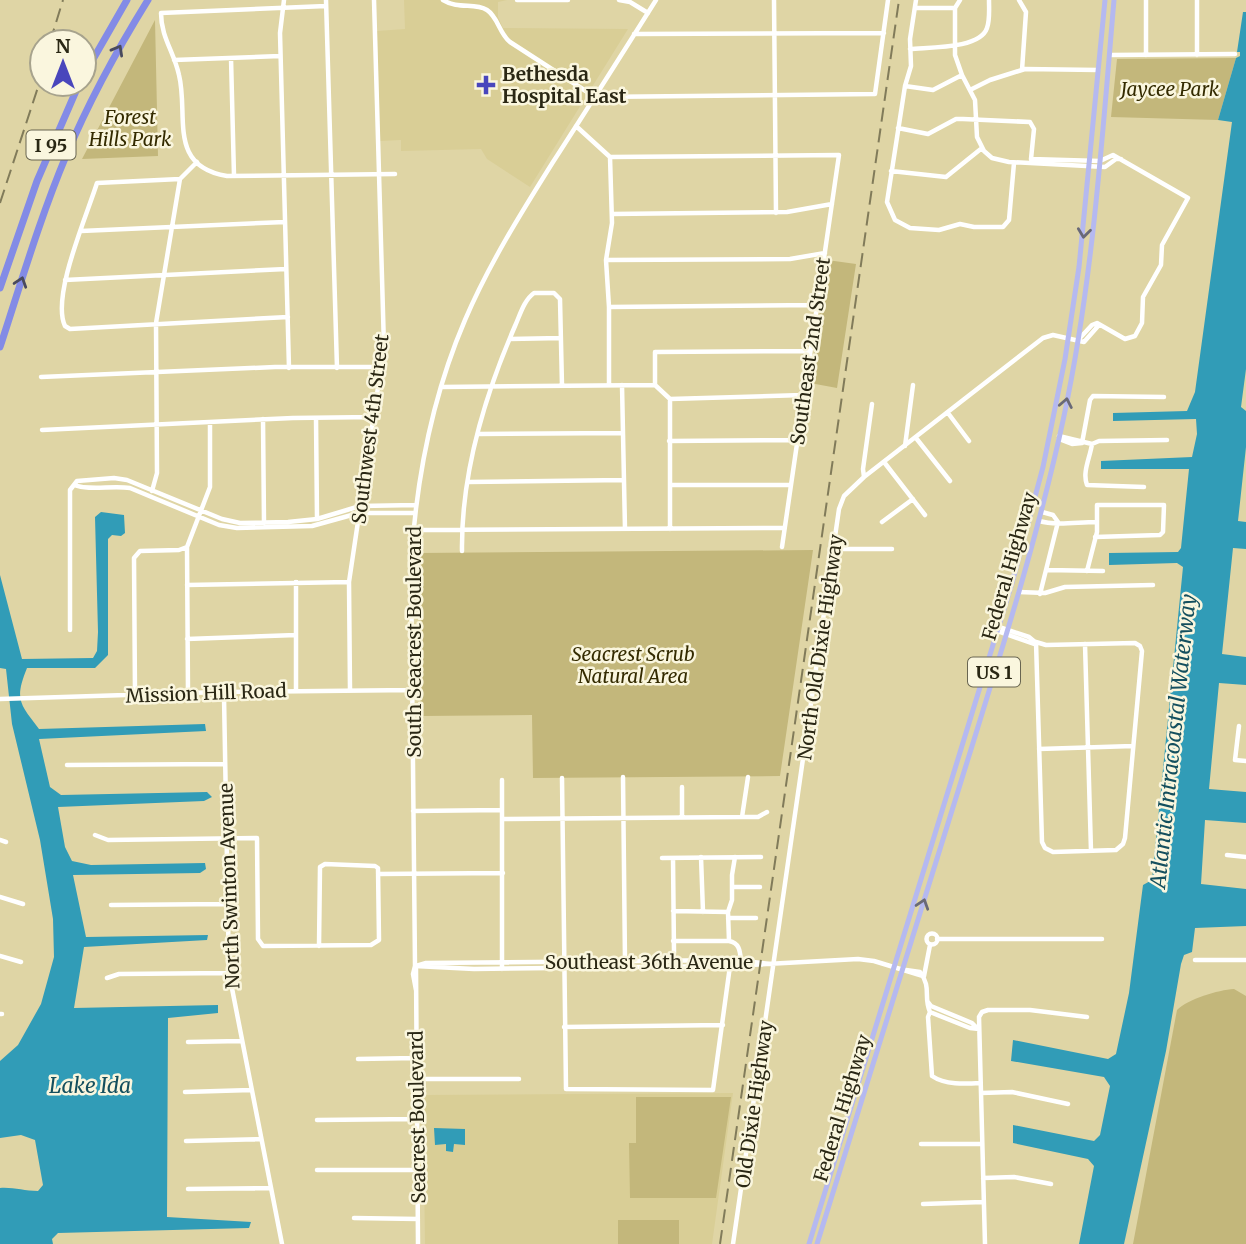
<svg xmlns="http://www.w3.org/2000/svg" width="1246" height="1244" font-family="Merriweather,serif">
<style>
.built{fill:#d9ce96}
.green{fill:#c3b77b}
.water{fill:#319cb7}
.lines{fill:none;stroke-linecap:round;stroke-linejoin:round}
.minor{stroke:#fff;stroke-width:4.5}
.major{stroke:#b5b9f0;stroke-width:5}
.highway{stroke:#838be6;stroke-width:7}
.rail{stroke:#817b5a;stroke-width:2;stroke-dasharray:14 7;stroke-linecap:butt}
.oneway{stroke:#494a5e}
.oneway2{stroke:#696977}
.poi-dot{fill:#4946bc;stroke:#faf6de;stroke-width:2.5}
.labels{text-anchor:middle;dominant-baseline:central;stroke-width:5;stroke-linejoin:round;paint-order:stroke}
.shield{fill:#faf6de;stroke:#686551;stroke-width:2}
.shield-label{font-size:18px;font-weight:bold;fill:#2a2714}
.poi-label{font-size:19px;font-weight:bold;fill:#2a2714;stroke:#faf6de;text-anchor:start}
.park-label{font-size:19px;font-style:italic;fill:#342b00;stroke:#faf6de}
.street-label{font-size:19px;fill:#2a2714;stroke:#faf6de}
.water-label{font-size:21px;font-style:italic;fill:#144f5e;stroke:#faf6de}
</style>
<rect width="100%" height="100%" fill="#dfd5a5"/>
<path class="built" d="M404 0H507L498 2V17L503 28 628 29 530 187 487 159 481 149 401 151V140L380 141 377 31 405 29Z
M733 1093 712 1244H425L423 1095Z"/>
<path class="green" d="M155 20 158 156 82 159Z
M1236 58 1218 120 1111 117 1117 59Z
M827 260 856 264 837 388 810 383Z
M813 550 780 776 533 778 532 715 420 716 419 553Z
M1234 989 1246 996V1244H1133L1177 1010C1188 999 1218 990 1234 989Z
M636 1097H731L716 1198H630L629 1143H636Z
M618 1220H679V1244H618Z"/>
<path class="water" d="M1243 12H1246V369L1241 407 1246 411V447L1238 521 1246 522V549L1233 548 1222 654 1246 657V685L1219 683 1209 789 1246 792V823L1205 820 1201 884 1246 889V926L1195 928 1192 952 1184 955 1181 964 1166 1051 1124 1244H1079L1094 1166 1088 1159 1013 1143V1125L1094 1141 1100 1135 1110 1086 1104 1077 1011 1061 1013 1040 1108 1059 1116 1054 1129 993 1143 885 1152 880 1183 567 1177 563 1109 565V553L1178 552 1181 548 1189 469H1101V461L1192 457 1197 434 1196 419 1113 421V413L1187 411 1195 392 1232 122 1218 120 1236 58 1240 56V52H1237Z
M101 512 124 515 125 533 121 536 112 535 108 539V655L95 668H27C14 700 20 704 39 729L205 724 206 731 39 739 50 787 61 795 207 792 212 797 204 801 58 807 65 847 72 861 91 865 205 863 206 869 200 873 73 875 86 937 208 935 207 940 84 947 74 1008 218 1005V1013L168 1018 167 1217 251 1222 249 1228 58 1233 52 1239 53 1244H0V1188C13 1187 24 1191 38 1191L43 1185 35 1140 21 1135 0 1138V1061L18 1045 41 1004 54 957 53 919 40 840 12 724 6 669 0 668V575L22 659 93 658 97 651 98 632 95 517Z
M434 1128 465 1129V1145L454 1144 453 1152 446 1151V1144L435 1145Z"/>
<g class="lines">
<path class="minor" d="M284 0 280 33 289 368
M326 0 337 368
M443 0C459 10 474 2 487 10 498 17 499 33 510 42L595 97
M517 0H568
M619 0 630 2 648 13
M774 0 776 213
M916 0 910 39 911 66 905 86 887 202 895 220 910 228 939 230 960 224 974 227H1003L1009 220 1014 163
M960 0 955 8V55L962 75 975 100 977 137 984 151 992 158 1009 162 1105 167 1116 159H1121
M1019 0 1026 12 1022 70
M1197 0V55
M326 6 161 13C161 37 174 52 179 75 189 115 167 166 227 176L395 174
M915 8H955
M634 34 884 33
M910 49C930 47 980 49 987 28 990 20 989 9 989 0
M1110 55 1235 54
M1146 55V0
M231 58 234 176
M174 60 280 56
M905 86 933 90 962 75
M970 90 990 80 1025 69 1098 70
M595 97 875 94 888 0
M576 126 610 157 839 155 782 547
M898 128 928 134 956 119H963L1030 122 1034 129 1031 159
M1031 159 1100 161 1113 155 1188 198 1162 245 1161 265 1143 297 1142 323 1135 336 1125 339 1097 323 1092 325 1078 340
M891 171 946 177 982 148
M180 179 97 183C87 215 51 297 65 326L70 329 288 317
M612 214 787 212 832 204
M81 231 285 222
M606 260 790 259 825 253
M65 280 286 269
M609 307 817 305
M510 339 561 338
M41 377 275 367H381
M609 385V307L606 260 612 223 610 157
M622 385 625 529
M655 385V352L810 351
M441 387 655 385 670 399
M670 399 803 395
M670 399V529
M948 413 969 441
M316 418 317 518
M263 419 264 523
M42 430 293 418 374 417
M478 434 623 433
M1059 436 1092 444 1099 441 1167 440
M916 438 950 481
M1059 439 1072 444 1082 443
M669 441 797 440
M1082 443 1090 400 1093 396 1164 397
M1092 444C1090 458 1082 472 1087 485L1144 487
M905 446 913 385
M884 462 925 515
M864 477 863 469 872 404
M468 482 624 480
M74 485C90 491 112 485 130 488L219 525 237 528 312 526 359 513H415
M670 485H790
M152 491 157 473 156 323 180 179 197 162
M1039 521C1057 526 1077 522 1096 522
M882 522 913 499
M413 530 784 528
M834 549H892
M462 551C461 474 485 395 515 326 520 315 524 300 534 293H554L560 299 562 386
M1047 570 1103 571
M1087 571 1097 532V505H1164L1163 532 1160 535 1095 537
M296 582V690
M187 585 349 582
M1019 592 1045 593 1065 587 1153 585
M1040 594 1058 522 1053 515 1042 512
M999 627 1029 637 1035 642
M70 630V490L77 481 114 478 127 480 222 519 240 523 288 522 317 519 360 506 416 505
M997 631 1034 644 1036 642 1046 645 1135 643 1140 646 1142 651 1125 838 1123 844 1116 850 1053 852 1045 848 1042 842 1036 642
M187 639 296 635
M1085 644 1091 851
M350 690 349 582 384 347 374 0
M222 692 224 696 229 973 282 1244
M188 693 187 547 210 487V422
M135 695 134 558 140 551 179 550 187 547
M0 699 220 692 412 690
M1239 726 1235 760 1246 761
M1039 749 1133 746
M67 765 225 764
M623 777 625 962
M562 778 566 1089 713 1090 730 966
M502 780V969
M682 787V817
M413 811 502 810
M742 817 748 777
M502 819 742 817H758L767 812
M95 835 108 840 257 838 258 939 263 946 371 945 379 940 378 868 375 866 325 864 320 867 319 946
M0 840 6 842
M1227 855 1246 857
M701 857 703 912
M735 857 732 875V900L728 912 729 941C740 943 740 952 741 961
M662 858 761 857
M673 858 674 953
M378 874 503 873
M732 887H760
M0 897 23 904
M111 905 226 904
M673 911 728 912
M728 918H756
M926.5 939a5.5 5.5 0 1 1 11 0a5.5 5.5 0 1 1-11 0Z
M937 939H1102
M673 941H729
M0 956 21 962
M1195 960H1246
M415 966 474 969 730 966 858 959 874 961 923 976
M416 966 426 963 736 960 770 964
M416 969 418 1244
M906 970 920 972C932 988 923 996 930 1012L970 1028 979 1029
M924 976 930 945
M107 978 119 974 229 973
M416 990 413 974 415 966 411 564C416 480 432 397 465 320 489 264 521 213 553 162 588 108 622 54 656 0
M928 1002 931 1006 972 1023 978 1029
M930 1012 928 1017 932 1076C945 1085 965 1084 980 1083
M0 1014H2
M564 1027 723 1025
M188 1042 241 1041
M358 1059 416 1058
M416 1079H519
M185 1092 251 1090
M981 1093 1012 1092 1068 1104
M317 1120 417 1119
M186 1141 261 1139
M921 1144H982
M317 1170H417
M983 1178 1014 1177 1051 1184
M188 1189 270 1188
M923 1204 983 1202
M354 1218 418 1219
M733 1244 839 509 844 496 864 477 1043 338 1053 335 1084 342 1099 325
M985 1244 979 1017 982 1012 988 1010H1030L1087 1017"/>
<path class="major" d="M809 1244 1012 583 1043 467 1065 359 1079 267 1105 0
M817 1244C864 1092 912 940 959 788 997 665 1037 542 1064 416 1093 279 1102 139 1114 0"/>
<path class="highway" d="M84 75 127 0
M0 288 37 181 79 84
M0 347C21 283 40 218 66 156 89 101 117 50 148 0"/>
<path class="rail" d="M50 42 63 0
M0 203 42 75
M720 1244 899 0"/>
</g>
<defs><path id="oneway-chevron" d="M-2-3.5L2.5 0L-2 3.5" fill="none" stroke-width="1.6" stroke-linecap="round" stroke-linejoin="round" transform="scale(1.75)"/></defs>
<g class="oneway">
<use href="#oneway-chevron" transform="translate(118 50) rotate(-61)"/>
<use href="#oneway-chevron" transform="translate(21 282) rotate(-72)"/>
</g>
<g class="oneway2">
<use href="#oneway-chevron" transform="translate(1084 233) rotate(97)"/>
<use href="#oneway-chevron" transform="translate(1066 403) rotate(-79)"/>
<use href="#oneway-chevron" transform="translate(923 904) rotate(-72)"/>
</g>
<path class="poi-dot" d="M482.5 74.5h7v7h7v7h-7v7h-7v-7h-7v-7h7z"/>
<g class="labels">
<g class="shield">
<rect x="26.5" y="130.5" width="49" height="29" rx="5"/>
<rect x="968" y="657.5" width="52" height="29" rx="5"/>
</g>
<g class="shield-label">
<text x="51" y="145">I 95</text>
<text x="994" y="672">US 1</text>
</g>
<g class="poi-label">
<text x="502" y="74">Bethesda<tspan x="502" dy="22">Hospital East</tspan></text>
</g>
<g class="park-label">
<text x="1170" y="89">Jaycee Park</text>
<text x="130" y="117">Forest<tspan x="130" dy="22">Hills Park</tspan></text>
<text x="633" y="654">Seacrest Scrub<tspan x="633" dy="22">Natural Area</tspan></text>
</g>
<g class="street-label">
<text transform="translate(810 351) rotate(-82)">Southeast 2nd Street</text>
<text transform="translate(370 429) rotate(-83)">Southwest 4th Street</text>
<text transform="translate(1009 566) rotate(-74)">Federal Highway</text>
<text transform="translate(414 642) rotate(-90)">South Seacrest Boulevard</text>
<text transform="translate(820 647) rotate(-82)">North Old Dixie Highway</text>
<text transform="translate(206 693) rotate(-2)">Mission Hill Road</text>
<text transform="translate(229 886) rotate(-92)">North Swinton Avenue</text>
<text x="649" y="962">Southeast 36th Avenue</text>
<text transform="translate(754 1104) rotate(-82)">Old Dixie Highway</text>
<text transform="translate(842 1108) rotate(-73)">Federal Highway</text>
<text transform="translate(417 1117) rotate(-91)">Seacrest Boulevard</text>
</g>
<g class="water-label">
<text transform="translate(1173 741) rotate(-84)">Atlantic Intracoastal Waterway</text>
<text x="90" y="1085">Lake Ida</text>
</g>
</g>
<g transform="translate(63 63)"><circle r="33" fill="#faf6de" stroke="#a7a38d" stroke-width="2"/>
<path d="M0-5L12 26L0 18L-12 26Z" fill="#4946bc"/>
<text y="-10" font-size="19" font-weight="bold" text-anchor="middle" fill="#2a2714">N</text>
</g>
</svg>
